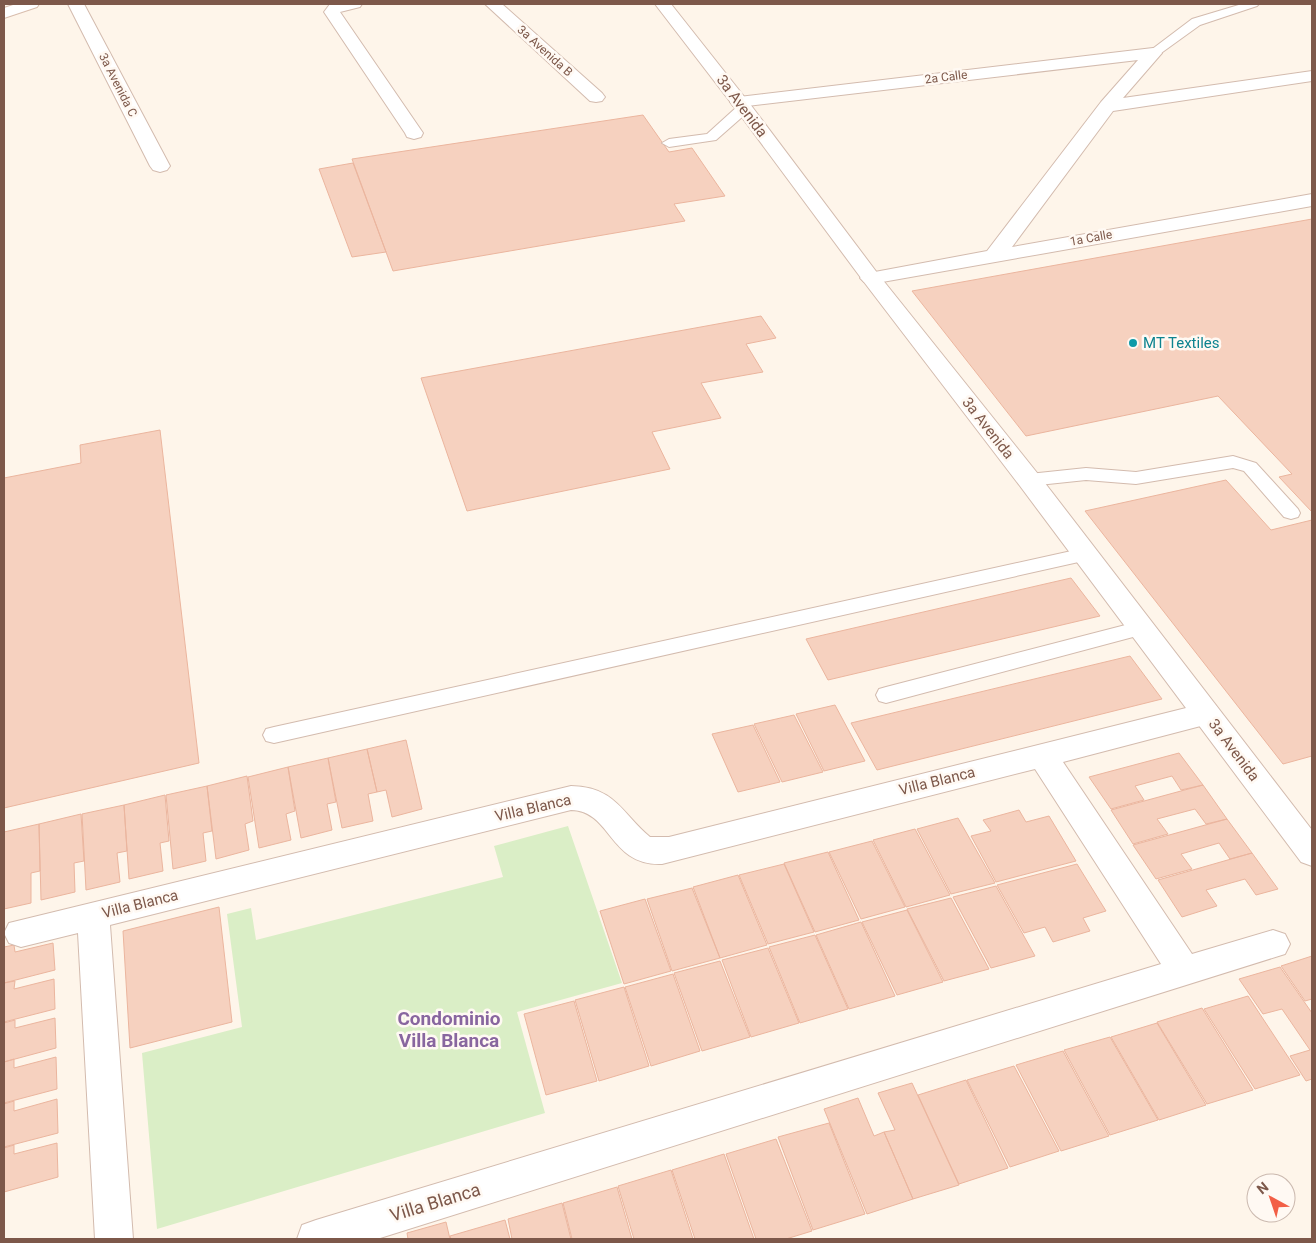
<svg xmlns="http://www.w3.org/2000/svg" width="1316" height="1243" font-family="Roboto,sans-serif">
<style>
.green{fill:#daeec6}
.building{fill:#f6d1bf;stroke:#ebb59e}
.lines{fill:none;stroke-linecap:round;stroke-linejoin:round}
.service-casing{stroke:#d3bbae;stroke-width:2}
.minor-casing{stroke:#d3bbae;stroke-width:2}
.tertiary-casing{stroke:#d3bbae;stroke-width:2}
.secondary-casing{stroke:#d8bdad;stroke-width:2}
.service{fill:#fff;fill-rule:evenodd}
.minor{fill:#fff;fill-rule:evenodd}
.tertiary{fill:#fff;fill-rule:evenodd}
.secondary{fill:#fff;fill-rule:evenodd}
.culture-dot{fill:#0f9aa8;stroke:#fff9f3;stroke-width:2}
.labels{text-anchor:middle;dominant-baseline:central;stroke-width:5;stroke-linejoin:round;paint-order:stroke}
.far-street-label{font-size:12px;fill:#7d584a;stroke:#fff9f3}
.street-label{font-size:15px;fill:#7d584a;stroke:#fff9f3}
.culture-label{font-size:15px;fill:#0d838f;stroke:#fff9f3;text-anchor:start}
.near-street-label{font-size:18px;fill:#7d584a;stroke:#fff9f3}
.near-neighbourhood-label{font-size:19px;font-weight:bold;fill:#88669f;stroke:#fff9f3}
</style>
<rect width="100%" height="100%" fill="#fef5ea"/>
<path class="green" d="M568 826 622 983 517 1012 545 1113 157 1229 142 1053 242 1027 227 914 251 908 256 940 503 877 494 846Z"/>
<path class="building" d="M643 115 669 152 692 148 725 196 674 204 685 221 393 271 352 159Z
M353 163 386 252 352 257 319 169Z
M1312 219V512L1279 477 1292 474 1218 396 1026 436 912 291Z
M761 316 776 338 746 344 763 372 701 383 721 418 652 432 670 469 467 511 421 378Z
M160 430 199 763 4 808V478L81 463 80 445Z
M1226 480 1271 530 1312 520V756L1283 764 1085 511Z
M1071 578 1100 616 828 680 806 639Z
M1130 656 1162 699 877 770 851 723Z
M835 705 865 761 824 771 796 714Z
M794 715 823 772 782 782 754 724Z
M753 725 780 782 738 792 712 734Z
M406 740 422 809 392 817 386 790 377 792 367 749Z
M367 749 377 792 368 794 373 821 342 828 328 758Z
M1179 753 1203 785 1181 790 1172 776 1135 786 1144 800 1111 809 1089 777Z
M328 758 336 802 327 804 332 830 301 838 288 767Z
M288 767 295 811 286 814 291 840 259 848 248 777Z
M247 776 253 821 245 824 249 850 216 859 207 786Z
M1203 785 1227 819 1206 824 1195 809 1157 819 1168 834 1133 844 1111 810Z
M207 786 212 831 203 833 206 861 173 869 166 795Z
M165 795 169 841 160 843 163 871 129 879 124 805Z
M124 805 127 851 117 853 120 882 86 890 82 814Z
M1019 810 1026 822 1049 816 1076 861 996 882 971 836 991 831 983 820Z
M81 814 84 861 74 863 75 892 41 900 39 824Z
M958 818 995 883 951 894 917 829Z
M1227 819 1252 853 1230 859 1219 843 1181 854 1192 869 1156 879 1133 845Z
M39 824 40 871 31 873V903L4 909V832Z
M915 829 950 895 906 907 873 840Z
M872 841 905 907 861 919 829 852Z
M828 852 859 920 815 932 784 863Z
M1252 853 1278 889 1256 895 1245 879 1206 890 1217 906 1182 917 1158 880Z
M784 864 814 932 768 944 739 875Z
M1077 864 1106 911 1083 918 1090 931 1053 942 1045 927 1024 933 997 885Z
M738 875 767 945 720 958 693 887Z
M996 886 1035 956 991 968 953 897Z
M692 888 720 958 672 971 647 899Z
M951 898 989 969 944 981 907 909Z
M645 899 671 971 624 984 600 911Z
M219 907 232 1022 130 1048 123 931Z
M907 910 943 982 897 995 862 922Z
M861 922 895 996 849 1009 816 935Z
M815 935 848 1009 800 1023 769 947Z
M53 943 55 970 4 983V947L14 945 15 952Z
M768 948 799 1023 751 1037 722 960Z
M1312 956V999L1305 1001 1281 966Z
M720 961 750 1037 702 1051 674 973Z
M1280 967 1312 1013V1079L1306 1081 1290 1056 1310 1050 1282 1009 1263 1014 1239 979Z
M673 974 700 1051 651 1066 625 987Z
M54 979 55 1009 4 1022V983L15 981 14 989Z
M624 987 649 1066 599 1081 575 1000Z
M1248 996 1300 1075 1255 1089 1204 1009Z
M574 1001 597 1081 546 1095 524 1014Z
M1202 1008 1253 1090 1207 1104 1157 1022Z
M55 1018 56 1048 4 1062V1023L15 1020V1028Z
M1157 1023 1206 1105 1159 1120 1111 1037Z
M1110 1037 1158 1120 1110 1135 1064 1050Z
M1063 1051 1109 1136 1061 1151 1016 1065Z
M56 1057 57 1089 4 1103V1062L14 1059V1068Z
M1014 1066 1059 1151 1010 1167 967 1080Z
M966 1080 1008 1168 959 1184 918 1095Z
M912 1083 959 1185 913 1199 884 1132 895 1130 878 1093Z
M858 1098 874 1136 884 1132 913 1199 867 1214 824 1109Z
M57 1099 58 1133 4 1147V1104L14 1101V1111Z
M829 1123 865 1214 813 1230 778 1137Z
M776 1139 812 1231 786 1239H756L726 1154Z
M57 1143 58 1177 4 1192V1148L14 1145V1154Z
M724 1154 754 1239H695L672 1170Z
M671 1170 693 1239H634L618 1186Z
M617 1187 632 1239H572L563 1203Z
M562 1203 571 1239H512L508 1219Z
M505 1220 510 1239H451L450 1236Z
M446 1222 450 1239H408L407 1233Z"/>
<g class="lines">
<defs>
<path id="service" d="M1242 4H1259L1257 6 1200 25 1157 56H1149L1147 53 1192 19Z
M744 104 749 105 751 108 749 111 716 140 669 147 662 143 669 139 707 134 739 105Z
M1233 456 1256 463 1298 509 1300 513 1298 517 1291 519 1284 517 1244 471 1233 468 1136 484 1086 480 1029 486 1023 484 1020 480 1023 476 1029 474 1086 468 1136 472Z
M1085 548 1092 549 1095 554 1092 559 274 743 266 741 263 735 266 729 274 727Z
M1141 621 1148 623 1151 628 1148 633 886 703 879 701 876 695 879 689 886 687Z"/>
<path id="minor" d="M68 4H84L170 166 167 170 160 172 153 170 150 166Z
M330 4H362L360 7 340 12 423 133 421 137 414 139 407 137 405 133 324 12Z
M485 4H502L602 93 605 97 602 101 596 102 590 101Z
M1153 48 1159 49 1162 53 1123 98 1312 71V81L1113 111 1012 247 1312 194V206L871 284 864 282 860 278 864 274 987 251 1101 102 1138 60 739 107 733 106 730 102 733 98 739 97Z
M1206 703 1216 706 1221 714 1216 722 1063 762 1192 954 1273 930 1285 934 1290 944 1285 954 377 1239H297L302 1225 316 1220 1161 964 1035 769 662 864C609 866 612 811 571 810L110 925 133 1239H95L78 933 21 947 9 943 4 933 9 923 571 786C616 787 621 813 650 837H669Z"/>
<path id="tertiary" d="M655 4H671L750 104 878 274 1038 474 1312 830V866L1301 862 1020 486 864 282 738 112Z"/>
<path id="secondary" d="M16 4H39L37 7 4 18V8Z"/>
</defs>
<use href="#service" class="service-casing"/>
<use href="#minor" class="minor-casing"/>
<use href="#tertiary" class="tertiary-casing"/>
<use href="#secondary" class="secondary-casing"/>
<use href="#service" class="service"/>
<use href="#minor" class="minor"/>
<use href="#tertiary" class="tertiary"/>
<use href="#secondary" class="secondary"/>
</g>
<circle class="culture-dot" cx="1133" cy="343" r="5"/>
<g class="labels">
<g class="far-street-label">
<text transform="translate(545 51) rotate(42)">3a Avenida B</text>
<text transform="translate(946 77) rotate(-7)">2a Calle</text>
<text transform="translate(118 85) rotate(63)">3a Avenida C</text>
<text transform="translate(1091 238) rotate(-10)">1a Calle</text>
</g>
<g class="street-label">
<text transform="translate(742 106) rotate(53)">3a Avenida</text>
<text transform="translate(988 428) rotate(52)">3a Avenida</text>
<text transform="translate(1234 750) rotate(53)">3a Avenida</text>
<text transform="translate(937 781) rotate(-14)">Villa Blanca</text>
<text transform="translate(533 808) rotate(-13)">Villa Blanca</text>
<text transform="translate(140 904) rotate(-14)">Villa Blanca</text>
</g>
<g class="culture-label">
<text x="1143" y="343">MT Textiles</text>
</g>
<g class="near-street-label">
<text transform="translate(435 1202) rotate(-17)">Villa Blanca</text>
</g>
<g class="near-neighbourhood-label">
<text x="449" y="1018">Condominio<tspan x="449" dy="22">Villa Blanca</tspan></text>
</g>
</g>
<rect width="1316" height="1243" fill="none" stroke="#7d584a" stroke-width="10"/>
<g transform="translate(1271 1198) rotate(320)"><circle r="24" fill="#fff9f3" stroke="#cbb9af"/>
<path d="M0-4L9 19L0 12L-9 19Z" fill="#f25f46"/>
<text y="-8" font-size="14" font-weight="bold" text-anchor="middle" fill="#7d584a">N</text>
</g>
</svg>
